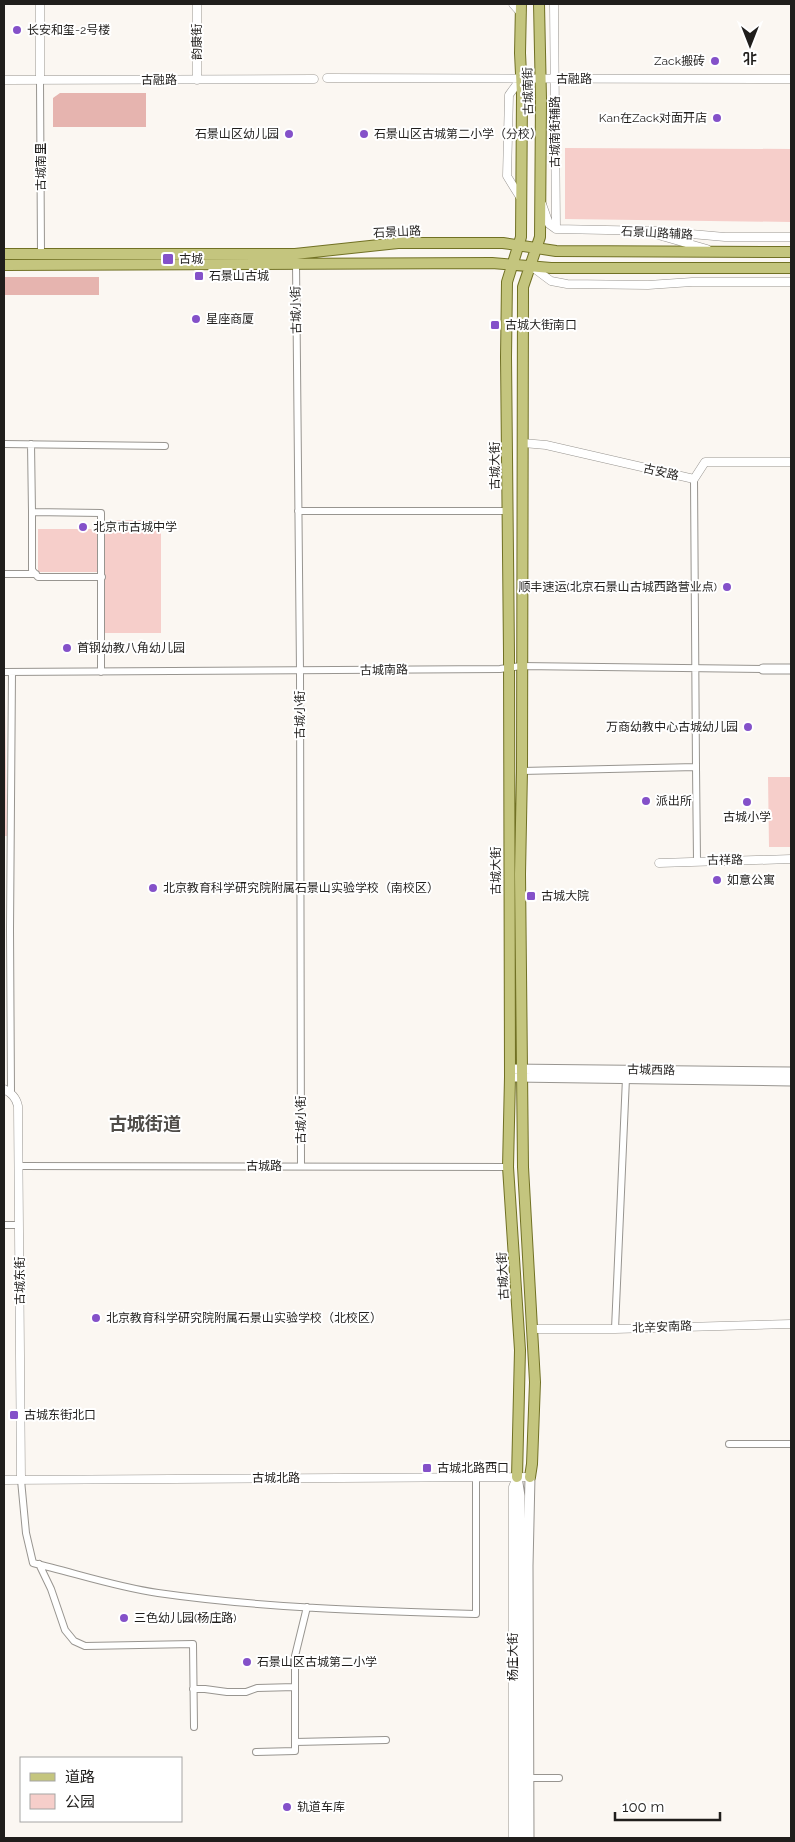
<svg xmlns="http://www.w3.org/2000/svg" width="795" height="1842" font-family="Raleway,'Noto Sans SC',sans-serif">
<style>
.green{fill:#f6ceca}
.forest{fill:#e6b4af}
.lines{fill:none;stroke-linecap:round;stroke-linejoin:round}
.minor-casing{stroke:#989590;stroke-width:8}
.tertiary-casing{stroke:#989590;stroke-width:9}
.secondary-casing{stroke:#989590;stroke-width:11}
.primary-casing{stroke:#717124;stroke-width:12}
.minor{stroke:#fff;stroke-width:6}
.tertiary{stroke:#fff;stroke-width:8}
.secondary{stroke:#fff;stroke-width:9}
.primary{stroke:#c4c57e;stroke-width:10}
.poi-dot{fill:#8451c9;stroke:#fff;stroke-width:2}
.labels{text-anchor:middle;dominant-baseline:central;stroke-width:4;stroke-linejoin:round;paint-order:stroke}
.poi-label{font-size:12px;fill:#201e1c;stroke:#fff;text-anchor:start}
.street-label{font-size:12px;fill:#201e1c;stroke:#fff}
.district-label{font-size:18px;font-weight:bold;fill:#504d49;stroke:#fff}
</style>
<rect width="100%" height="100%" fill="#fbf7f2"/>
<path class="green" d="M565 148 791 149V222L565 219Z
M115 520H161V633H104L105 535Z
M38 529H100V572H38Z
M4 698H5L7 836H4Z
M768 777H791V847H769Z"/>
<path class="forest" d="M60 93H146V127H53V98Z
M4 277H99V295H4Z"/>
<g class="lines">
<defs>
<path id="minor" d="M40 81 41 254
M296 263 300 671 301 1166
M4 444 165 446
M31 444 32 512
M694 479 696 767
M298 511H508
M4 574H36
M4 672 500 669 521 666 763 669
M101 672V513L32 512V570L38 577H102
M522 771 696 767 697 861
M11 1093 10 930 12 672
M19 1166 508 1167
M4 1225H19
M615 1329 626 1078
M729 1444H791
M21 1480 26 1533 33 1563C75 1573 116 1587 158 1593 263 1608 370 1611 476 1614V1477
M39 1564 51 1589 65 1630 74 1641 85 1646 193 1644 194 1727
M193 1689H205L227 1692H246L257 1688 295 1687
M295 1742 386 1740
M256 1752 295 1751V1656L307 1607
M529 1778H559"/>
<path id="tertiary" d="M40 4V81
M197 4V80
M513 4 521 13
M554 4 556 229
M327 78 791 79
M4 80 314 79
M520 80 509 95 507 176 520 197
M542 204 549 224 556 229 657 231 725 237H791
M658 235 707 249
M531 266 551 281 567 284 648 285 692 282H791
M523 443 546 445 694 479 705 462H791
M659 863 791 859
M4 1089C11 1093 16 1097 18 1106L21 1480
M533 1329H615L791 1324
M4 1480 530 1477
M513 1838V1487L517 1477"/>
<path id="secondary" d="M763 669H791
M510 1069 791 1072
M515 1077 791 1081
M517 1477 520 1496 521 1838
M529 1838 528 1566 530 1477"/>
<path id="primary" d="M4 254H295L398 243H503L556 251 791 252
M4 265 492 263 551 268H791
M517 1477 520 1350 508 1167 510 1077 509 653 506 357 507 282 521 237 522 95 520 53 521 4
M530 1477 532 1464 535 1382 523 1167 520 874 522 771 523 287 540 237 541 99 539 4"/>
</defs>
<use href="#minor" class="minor-casing"/>
<use href="#tertiary" class="tertiary-casing"/>
<use href="#secondary" class="secondary-casing"/>
<use href="#primary" class="primary-casing"/>
<use href="#minor" class="minor"/>
<use href="#tertiary" class="tertiary"/>
<use href="#secondary" class="secondary"/>
<use href="#primary" class="primary"/>
</g>
<g class="poi-dot">
<circle cx="17" cy="30" r="5"/>
<circle cx="715" cy="61" r="5"/>
<circle cx="717" cy="118" r="5"/>
<circle cx="289" cy="134" r="5"/>
<circle cx="364" cy="134" r="5"/>
<rect x="162" y="253" width="12" height="12" rx="2.5"/>
<rect x="194" y="271" width="10" height="10" rx="2.5"/>
<circle cx="196" cy="319" r="5"/>
<rect x="490" y="320" width="10" height="10" rx="2.5"/>
<circle cx="83" cy="527" r="5"/>
<circle cx="727" cy="587" r="5"/>
<circle cx="67" cy="648" r="5"/>
<circle cx="748" cy="727" r="5"/>
<circle cx="646" cy="801" r="5"/>
<circle cx="747" cy="802" r="5"/>
<circle cx="717" cy="880" r="5"/>
<circle cx="153" cy="888" r="5"/>
<rect x="526" y="891" width="10" height="10" rx="2.5"/>
<circle cx="96" cy="1318" r="5"/>
<rect x="9" y="1410" width="10" height="10" rx="2.5"/>
<rect x="422" y="1463" width="10" height="10" rx="2.5"/>
<circle cx="124" cy="1618" r="5"/>
<circle cx="247" cy="1662" r="5"/>
<circle cx="287" cy="1807" r="5"/>
</g>
<g class="labels">
<g class="poi-label">
<text x="27" y="30">长安和玺-2号楼</text>
<text x="705" y="61" text-anchor="end">Zack搬砖</text>
<text x="707" y="118" text-anchor="end">Kan在Zack对面开店</text>
<text x="279" y="134" text-anchor="end">石景山区幼儿园</text>
<text x="374" y="134">石景山区古城第二小学（分校）</text>
<text x="179" y="259">古城</text>
<text x="209" y="276">石景山古城</text>
<text x="206" y="319">星座商厦</text>
<text x="505" y="325">古城大街南口</text>
<text x="93" y="527">北京市古城中学</text>
<text x="717" y="587" text-anchor="end">顺丰速运(北京石景山古城西路营业点)</text>
<text x="77" y="648">首钢幼教八角幼儿园</text>
<text x="738" y="727" text-anchor="end">万商幼教中心古城幼儿园</text>
<text x="656" y="801">派出所</text>
<text x="747" y="817" text-anchor="middle">古城小学</text>
<text x="727" y="880">如意公寓</text>
<text x="163" y="888">北京教育科学研究院附属石景山实验学校（南校区）</text>
<text x="541" y="896">古城大院</text>
<text x="106" y="1318">北京教育科学研究院附属石景山实验学校（北校区）</text>
<text x="24" y="1415">古城东街北口</text>
<text x="437" y="1468">古城北路西口</text>
<text x="134" y="1618">三色幼儿园(杨庄路)</text>
<text x="257" y="1662">石景山区古城第二小学</text>
<text x="297" y="1807">轨道车库</text>
</g>
<g class="street-label">
<text transform="translate(197 42) rotate(-90)">韵康街</text>
<text x="574" y="79">古融路</text>
<text x="159" y="80">古融路</text>
<text transform="translate(528 91) rotate(-91)">古城南街</text>
<text transform="translate(555 132) rotate(-90)">古城南街辅路</text>
<text transform="translate(41 167) rotate(-90)">古城南里</text>
<text transform="translate(397 232) rotate(-3)">石景山路</text>
<text transform="translate(657 233) rotate(3)">石景山路辅路</text>
<text transform="translate(296 310) rotate(-91)">古城小街</text>
<text transform="translate(495 466) rotate(-90)">古城大街</text>
<text transform="translate(661 472) rotate(13)">古安路</text>
<text transform="translate(384 670) rotate(-1)">古城南路</text>
<text transform="translate(300 715) rotate(-90)">古城小街</text>
<text transform="translate(725 860) rotate(-1)">古祥路</text>
<text transform="translate(496 871) rotate(-90)">古城大街</text>
<text transform="translate(651 1070) rotate(1)">古城西路</text>
<text transform="translate(301 1120) rotate(-90)">古城小街</text>
<text x="264" y="1166">古城路</text>
<text transform="translate(503 1276) rotate(-93)">古城大街</text>
<text transform="translate(20 1281) rotate(-90)">古城东街</text>
<text transform="translate(662 1327) rotate(-2)">北辛安南路</text>
<text x="276" y="1478">古城北路</text>
<text transform="translate(513 1657) rotate(-90)">杨庄大街</text>
</g>
<g class="district-label">
<text x="145" y="1123">古城街道</text>
</g>
</g>
<rect width="795" height="1842" fill="none" stroke="#201e1c" stroke-width="10"/>
<rect x="20" y="1757" width="162" height="65" fill="#ffffff" stroke="#a6a5a4"/>
<rect x="30" y="1773" width="25" height="8" fill="#c4c57e" stroke="#a6a5a4"/>
<text x="65" y="1782" font-size="15" fill="#201e1c">道路</text>
<rect x="30" y="1794" width="25" height="15" fill="#f6ceca" stroke="#a6a5a4"/>
<text x="65" y="1807" font-size="15" fill="#201e1c">公园</text>
<g transform="translate(750 45) rotate(180)" stroke="#ffffff" stroke-width="4" paint-order="stroke">
<path d="M0-4L9 19L0 12L-9 19Z" fill="#201e1c"/>
<text y="-8" font-size="14" font-weight="bold" text-anchor="middle" fill="#201e1c">北</text>
</g>
<path d="M615 1812v8h105v-8" fill="none" stroke="#201e1c" stroke-width="2.5"/>
<text x="622" y="1812" font-size="15" fill="#201e1c" stroke="#ffffff" stroke-width="4" paint-order="stroke">100 m</text>
</svg>
